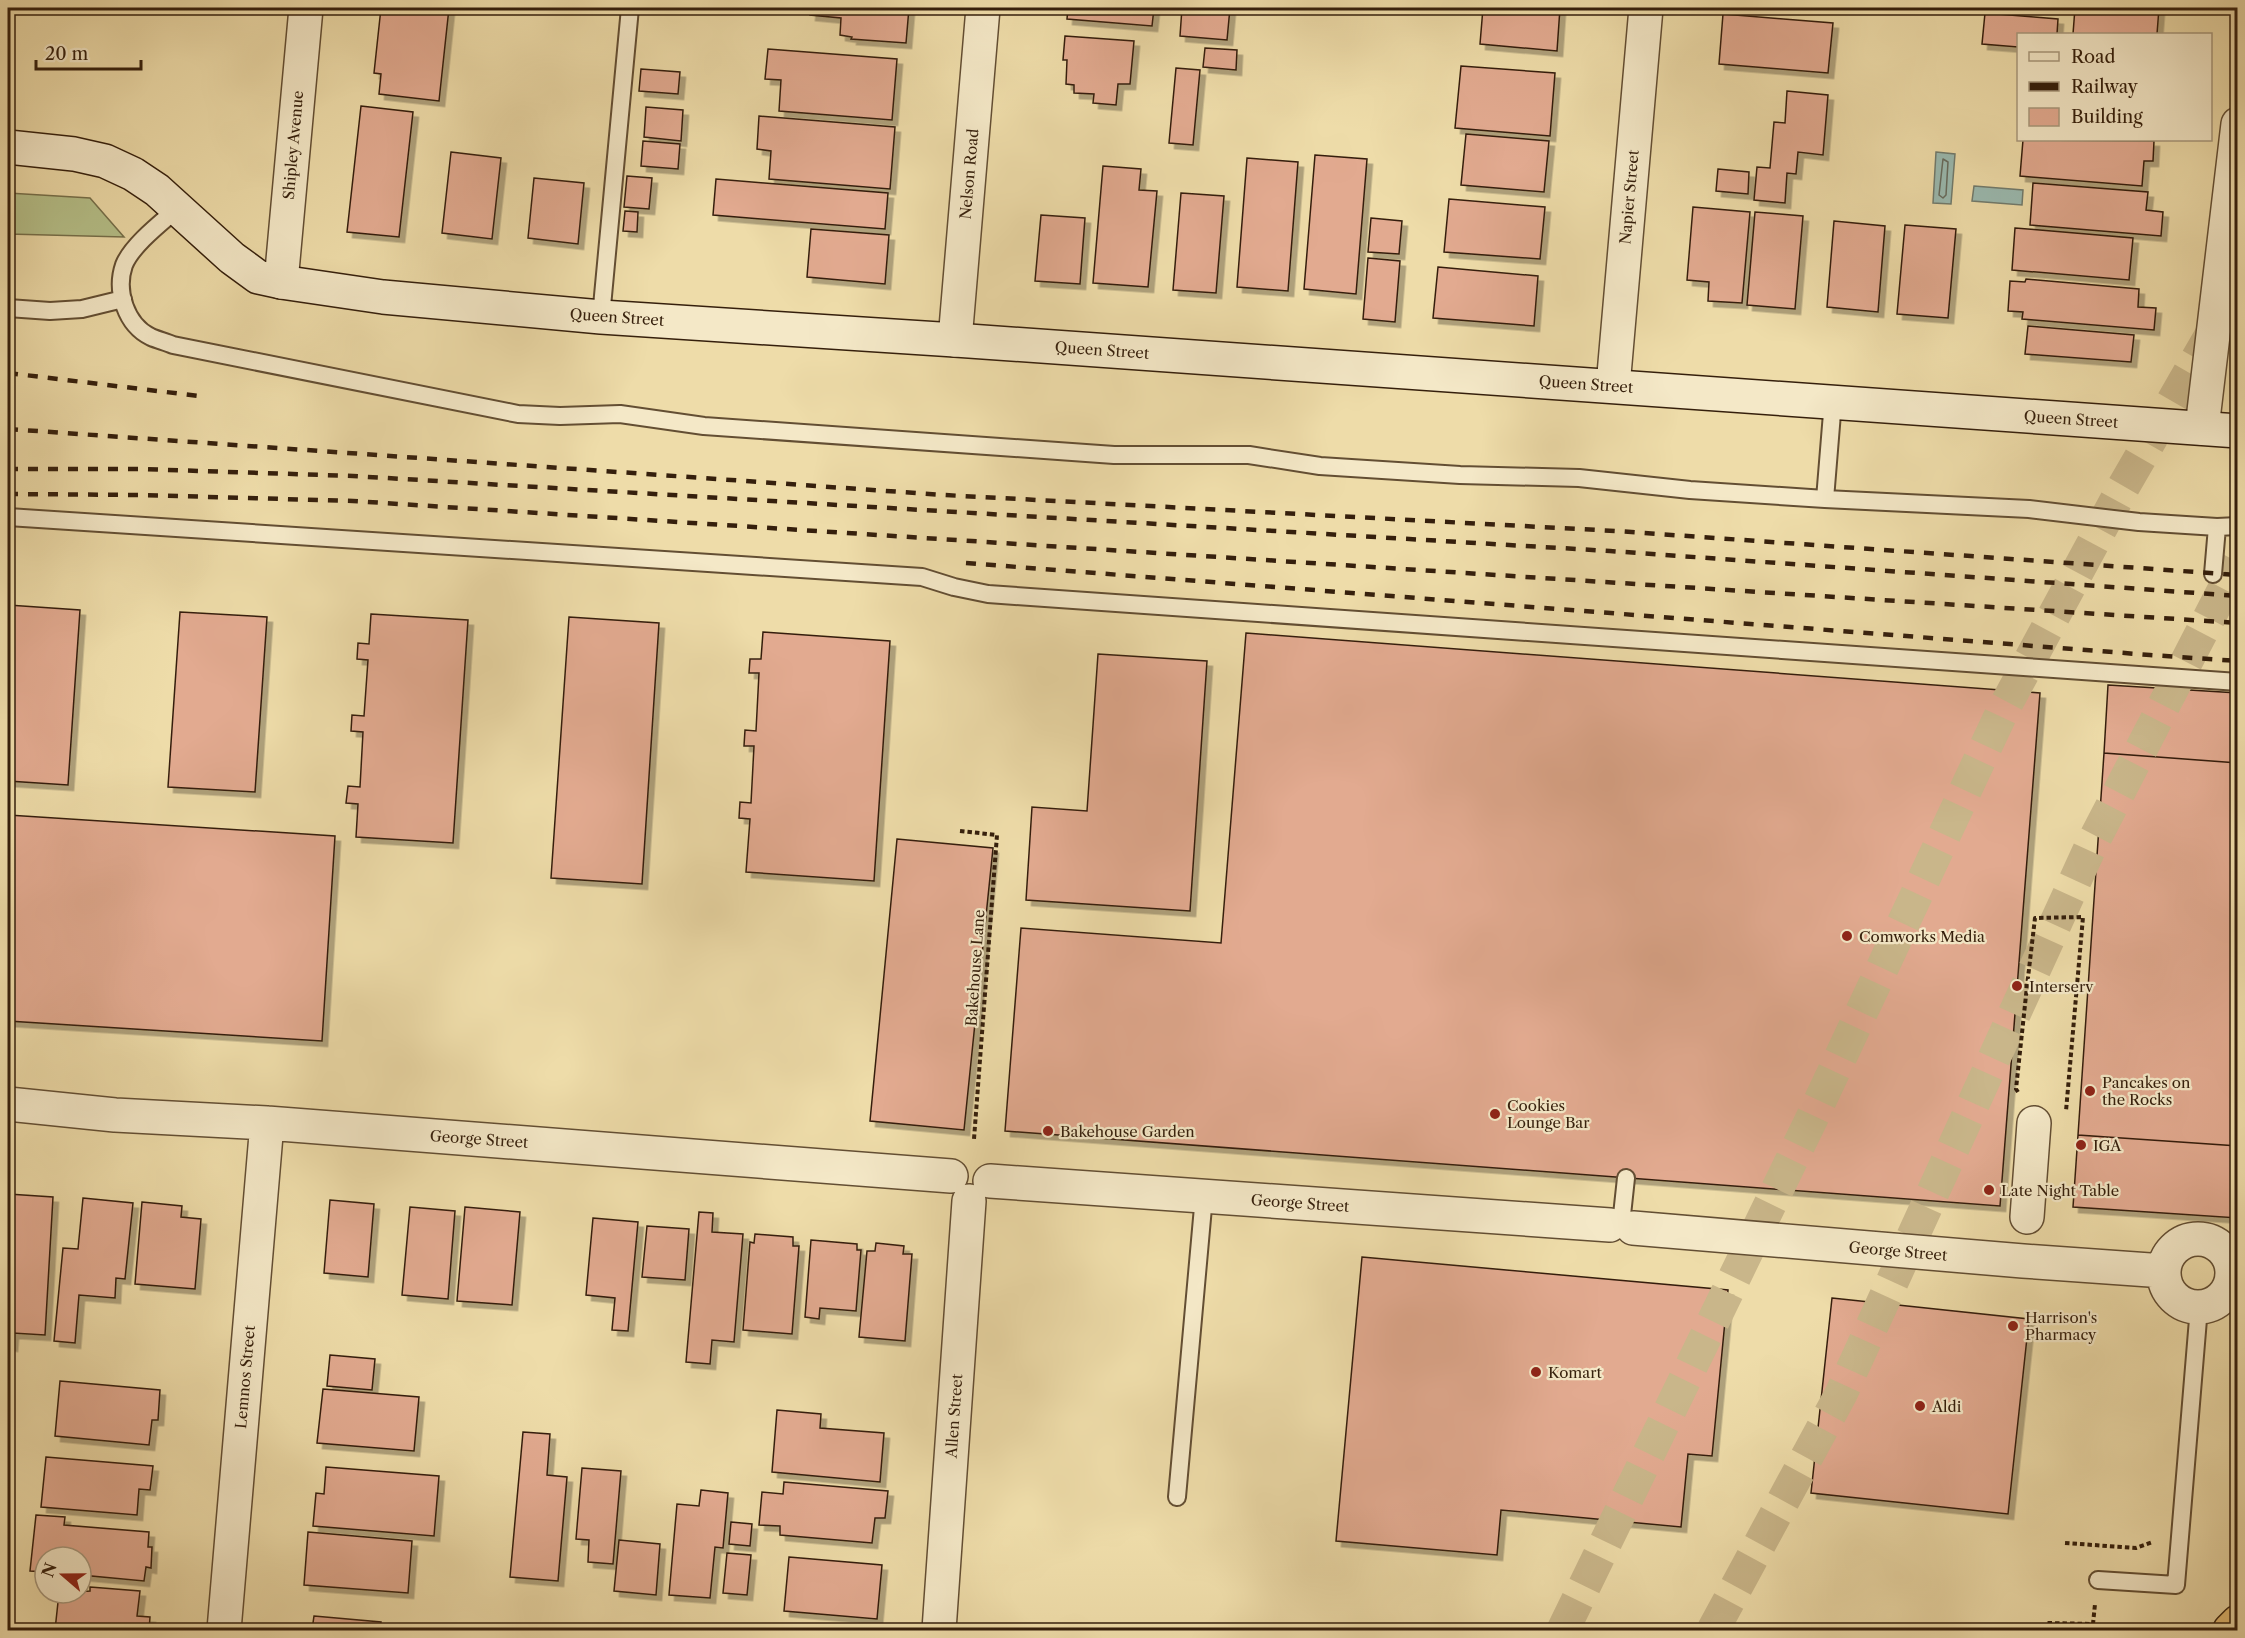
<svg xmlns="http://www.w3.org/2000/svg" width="2245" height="1638" font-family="'Libre Caslon Text',serif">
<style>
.green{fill:#b6c18a;stroke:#76704b;stroke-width:1.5}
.water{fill:#9bbab0;stroke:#727c6e;stroke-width:1.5}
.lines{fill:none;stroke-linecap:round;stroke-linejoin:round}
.shore{stroke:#686c5e;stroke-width:1.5}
.building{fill:#e2aa90;stroke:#351f0c;stroke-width:1.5;filter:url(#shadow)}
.highway-tunnel{stroke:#c9b68a;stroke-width:33;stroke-dasharray:33 16;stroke-linecap:butt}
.lane-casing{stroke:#634e33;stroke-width:20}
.street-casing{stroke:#634e33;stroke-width:36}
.secondary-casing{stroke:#351f0c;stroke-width:36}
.highway-casing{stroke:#351f0c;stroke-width:36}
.path{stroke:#351f0c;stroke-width:4;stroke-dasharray:4.5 3;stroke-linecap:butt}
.lane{stroke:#f4e8c7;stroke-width:16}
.street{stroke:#f4e8c7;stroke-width:33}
.secondary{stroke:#f4e8c7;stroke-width:33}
.highway{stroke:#e7be74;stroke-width:33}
.rail{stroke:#351f0c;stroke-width:4.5;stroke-dasharray:10 10;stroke-linecap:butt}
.poi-dot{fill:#8f2418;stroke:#f4e8c7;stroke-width:2}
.labels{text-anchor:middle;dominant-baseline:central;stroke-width:4.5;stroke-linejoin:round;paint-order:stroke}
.street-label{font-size:15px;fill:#351f0c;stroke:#f4e8c7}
.poi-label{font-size:15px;fill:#351f0c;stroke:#f4e8c7;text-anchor:start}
</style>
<defs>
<filter id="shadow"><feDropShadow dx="5.5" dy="5.5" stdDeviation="0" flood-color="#0004"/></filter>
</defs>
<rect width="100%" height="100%" fill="#eedca9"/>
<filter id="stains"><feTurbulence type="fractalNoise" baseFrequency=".00333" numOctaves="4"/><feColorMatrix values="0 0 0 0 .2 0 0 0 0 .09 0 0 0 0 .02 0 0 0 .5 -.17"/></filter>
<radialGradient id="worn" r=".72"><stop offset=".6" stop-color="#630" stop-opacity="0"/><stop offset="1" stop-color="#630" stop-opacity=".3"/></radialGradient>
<path class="green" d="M8 193 90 198 124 237 8 234Z"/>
<path class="water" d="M1936 152 1955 154 1951 204 1933 203Z
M1974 186 2023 190 2022 205 1972 201Z"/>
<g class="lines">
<path class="shore" d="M1943 159 1948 162 1946 195 1943 198 1939 195Z"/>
</g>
<path class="building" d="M381 8H449L439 101 379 94 381 74 374 73Z
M811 8H909L906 43 851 39 852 37 840 35 841 18 810 15Z
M1068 8H1154L1152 26 1067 19Z
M1182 8H1230L1227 40 1180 36Z
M1483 8H1560L1557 51 1480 44Z
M2075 8H2159L2157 34H2073Z
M1985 13 2058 19 2057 34H2018V47L1982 44Z
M1723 14 1833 23 1828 73 1719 64Z
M1065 36 1134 41 1130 84H1118L1116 105 1093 103 1094 94 1074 93V85L1066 84 1067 60H1063Z
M1205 48 1237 50 1236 70 1203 67Z
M768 49 897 59 892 120 779 111 781 80 765 79Z
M1461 66 1555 73 1550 136 1455 128Z
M1176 68 1200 70 1193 145 1169 143Z
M641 69 680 72 678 94 639 91Z
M1787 91 1828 95 1823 155 1798 152 1796 174 1787 173 1785 203 1754 200 1757 167 1770 168 1774 122 1785 123Z
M361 106 413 112 399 237 347 232Z
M646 107 683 110 681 141 644 137Z
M759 116 895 127 890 189 769 179 771 151 757 149Z
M1466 134 1549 141 1544 192 1461 185Z
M2023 140 2154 141 2153 161H2144L2142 186 2020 176Z
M643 141 680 144 678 169 641 166Z
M451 152 501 158 492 239 442 233Z
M1315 155 1367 159 1356 294 1304 289Z
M1247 158 1298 162 1288 291 1237 287Z
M1103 166 1141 169 1139 190 1157 191 1148 287 1093 283Z
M1718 169 1749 172 1748 194 1716 191Z
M627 176 652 178 649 209 624 207Z
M534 178 584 183 578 244 528 238Z
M716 179 888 193 885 229 713 215Z
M2033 183 2148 192 2146 210 2163 212 2161 236 2030 225Z
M1181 193 1224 196 1216 293 1173 290Z
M1449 199 1545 207 1540 259 1444 252Z
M1693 207 1750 212 1742 303 1708 301 1709 282 1687 280Z
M625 211 638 212 637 232 623 231Z
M1755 212 1803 216 1795 309 1747 305Z
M1041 215 1085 218 1080 284 1035 281Z
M1371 218 1402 221 1399 254 1368 252Z
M1834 221 1885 226 1878 312 1827 307Z
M1905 225 1956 229 1948 318 1897 314Z
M2015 228 2133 238 2129 280 2012 270Z
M811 229 889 235 885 284 807 277Z
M1368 258 1400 261 1395 322 1363 319Z
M1438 267 1538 276 1534 326 1433 318Z
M2026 279 2139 289 2138 307 2156 308 2154 330 2022 319 2023 312 2008 311 2010 281 2025 282Z
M2028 326 2134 335 2131 362 2025 354Z
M8 605 80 610 68 785 8 781Z
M180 612 267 617 255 792 168 787Z
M371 614 468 620 453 843 356 837 358 804 346 803 348 786 360 787 363 732 351 731 352 715 364 716 368 660 357 659 358 643 369 644Z
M569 617 659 623 642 884 551 878Z
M763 632 890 641 874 881 746 872 750 819 739 818 740 802 751 803 754 746H744L745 730 756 731 759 673H749L750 659H761Z
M1246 633 2040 693 2000 1206 1005 1131 1021 928 1221 943Z
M1098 654 1207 661 1190 911 1026 900 1032 807 1087 811Z
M2108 685 2238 693V763L2104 753Z
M2104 753 2238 763V1146L2078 1135Z
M8 815 335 836 322 1041 8 1021Z
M897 839 993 848 964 1130 870 1121Z
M2078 1135 2238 1146V1218L2073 1207Z
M8 1194 53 1197 45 1335 13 1333 12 1346 8 1345Z
M83 1198 133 1203 125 1279 116 1278 115 1298 79 1295 75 1343 54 1341 63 1248 78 1249Z
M330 1200 374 1204 368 1277 324 1273Z
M142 1202 182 1206 181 1217 201 1219 195 1289 135 1284Z
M410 1207 455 1211 448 1299 402 1295Z
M465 1207 520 1212 512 1305 457 1301Z
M699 1212 713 1213 712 1232 743 1234 734 1342 712 1340 710 1364 686 1362Z
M593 1218 638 1222 628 1331 612 1330 615 1298 586 1295Z
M647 1226 689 1229 685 1280 642 1277Z
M755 1234 793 1237V1246H799L792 1334 743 1330 750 1242 754 1243Z
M811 1240 857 1244V1250H861L856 1311 820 1308 819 1319 805 1317Z
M876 1243 904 1246 903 1254H912L905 1341 859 1337 867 1251H875Z
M1362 1257 1728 1290 1712 1456 1688 1454 1681 1527 1501 1510 1497 1555 1336 1541Z
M1832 1298 2029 1319 2008 1514 1811 1493Z
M330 1355 375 1359 372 1390 327 1386Z
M60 1381 160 1390 158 1420H152L149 1445 55 1436Z
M323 1389 419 1397 414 1451 317 1443Z
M777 1410 821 1414 820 1428 884 1433 880 1482 772 1472Z
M523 1432 550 1434 547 1475 567 1477 558 1581 510 1577Z
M46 1457 153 1466 150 1490 139 1489 137 1515 41 1507Z
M326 1467 439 1476 434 1536 313 1526 316 1493 324 1494Z
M582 1468 621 1471 613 1564 588 1562 589 1540 576 1539Z
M784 1482 888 1491 885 1518H875L872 1543 780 1535V1526L759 1525 762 1492 783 1494Z
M701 1490 728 1493 723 1548 715 1547 710 1598 669 1595 677 1504 699 1506Z
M36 1515 65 1517 64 1525 149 1532 148 1547H152L151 1568 146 1567 144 1581 81 1575V1557H45V1572L30 1571Z
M731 1522 752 1524 750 1546 729 1544Z
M308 1532 412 1541 408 1593 304 1585Z
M619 1540 660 1544 656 1595 614 1591Z
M727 1553 751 1555 747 1595 723 1593Z
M789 1557 882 1565 877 1619 784 1611Z
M90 1587 140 1591 137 1616 150 1617 149 1630H55L59 1593 90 1591Z
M314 1616 381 1622 380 1630H312Z"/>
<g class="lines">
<path class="highway-tunnel" d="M1563 1630 1812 1118 2002 712 2121 491 2238 288
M1713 1630 1841 1394 2089 850 2238 562"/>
<defs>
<path id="lane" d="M178 208C162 222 132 245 124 265 115 291 126 325 151 337 158 340 166 342 173 345L518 414 560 416 620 414 704 426 1114 455H1249L1320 466 1460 475 1579 478 1690 490 1825 499 2029 509 2139 522 2217 527 2213 574
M8 308 50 311 82 309 123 299
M601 317 630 8
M1825 499 1833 401
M8 517 922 577 954 587 988 594 2238 682
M2217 527 2238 526
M1622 1215 1626 1178
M1177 1497 1204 1196
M2098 1580 2176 1585 2199 1307"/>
<path id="street" d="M281 282 306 8
M955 340 983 8
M1613 386 1646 8
M2202 428 2238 124
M8 1104 115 1115 267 1123 951 1176
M990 1181 1610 1225
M2027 1217 2034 1123
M1633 1228 2023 1261 2164 1271
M2164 1273a34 34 0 1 1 68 0a34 34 0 1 1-68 0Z
M224 1630 267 1123
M939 1630 969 1201"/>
<path id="secondary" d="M8 147 74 154 105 161 133 174 157 190 232 258 258 277 281 282 383 297 601 317 955 340 2238 431"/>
<path id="highway" d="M2230 1630 2238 1622"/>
</defs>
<use href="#lane" class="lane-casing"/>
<use href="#street" class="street-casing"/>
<use href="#secondary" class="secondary-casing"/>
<use href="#highway" class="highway-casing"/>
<path class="path" d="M960 831 997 835 974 1139
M2017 986H2027L2035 918 2083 917 2066 1111
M2018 1092 2016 1089 2027 986
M2065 1543 2136 1548 2153 1542
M2047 1630V1623L2093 1624 2095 1604"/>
<use href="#lane" class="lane"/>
<use href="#street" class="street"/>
<use href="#secondary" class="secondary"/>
<use href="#highway" class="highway"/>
<path class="rail" d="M8 373 199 396
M8 429 944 495 1616 531 2238 575
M8 469H139L353 476 1610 551 2238 596
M8 494 142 495 353 501 2238 623
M966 563 2150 655 2238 661"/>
</g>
<g class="poi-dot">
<circle cx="1847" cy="936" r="6"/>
<circle cx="2017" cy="986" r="6"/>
<circle cx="2090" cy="1091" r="6"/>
<circle cx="1495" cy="1114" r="6"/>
<circle cx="1048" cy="1131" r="6"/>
<circle cx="2081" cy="1145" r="6"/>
<circle cx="1989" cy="1190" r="6"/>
<circle cx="2013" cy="1326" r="6"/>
<circle cx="1536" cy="1372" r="6"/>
<circle cx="1920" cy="1406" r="6"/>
</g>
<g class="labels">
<g class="street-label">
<text transform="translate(293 145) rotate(-85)">Shipley Avenue</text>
<text transform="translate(969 174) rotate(-85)">Nelson Road</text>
<text transform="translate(1629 197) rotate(-85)">Napier Street</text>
<text transform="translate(617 317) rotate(4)">Queen Street</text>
<text transform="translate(1102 350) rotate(4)">Queen Street</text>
<text transform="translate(1586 384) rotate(4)">Queen Street</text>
<text transform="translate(2071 419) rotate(4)">Queen Street</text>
<text transform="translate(975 968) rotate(-86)">Bakehouse Lane</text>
<text transform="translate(479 1139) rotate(4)">George Street</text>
<text transform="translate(1300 1203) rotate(4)">George Street</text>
<text transform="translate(1898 1251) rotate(5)">George Street</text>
<text transform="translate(245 1377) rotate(-85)">Lemnos Street</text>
<text transform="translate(954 1416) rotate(-86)">Allen Street</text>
</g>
<g class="poi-label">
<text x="1859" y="936">Comworks Media</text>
<text x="2029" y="986">Interserv</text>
<text x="2102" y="1082">Pancakes on<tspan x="2102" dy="17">the Rocks</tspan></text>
<text x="1507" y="1105">Cookies<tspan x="1507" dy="17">Lounge Bar</tspan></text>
<text x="1060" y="1131">Bakehouse Garden</text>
<text x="2093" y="1145">IGA</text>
<text x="2001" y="1190">Late Night Table</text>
<text x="2025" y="1317">Harrison's<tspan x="2025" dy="17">Pharmacy</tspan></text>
<text x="1548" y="1372">Komart</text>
<text x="1932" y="1406">Aldi</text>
</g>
</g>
<rect width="2245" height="1638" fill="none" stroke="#eedca9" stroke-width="30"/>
<rect x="9" y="9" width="2227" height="1620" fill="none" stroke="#351f0c" stroke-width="3"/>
<rect x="15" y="15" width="2215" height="1608" fill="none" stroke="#351f0c" stroke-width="1.5"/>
<rect x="2017" y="33" width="195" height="108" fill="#f4e8c7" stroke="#a8987c" stroke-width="1.5"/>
<rect x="2029" y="52" width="30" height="9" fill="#f4e8c7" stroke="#a8987c" stroke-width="1.5"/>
<text x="2071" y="63" font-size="18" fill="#351f0c">Road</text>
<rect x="2029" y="82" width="30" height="9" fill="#351f0c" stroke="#a8987c" stroke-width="1.5"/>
<text x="2071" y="93" font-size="18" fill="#351f0c">Railway</text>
<rect x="2029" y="108" width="30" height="18" fill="#e2aa90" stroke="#a8987c" stroke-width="1.5"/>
<text x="2071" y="123" font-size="18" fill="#351f0c">Building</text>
<g transform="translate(63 1575) rotate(290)"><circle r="28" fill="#f4e8c7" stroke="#a8987c" stroke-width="1.5"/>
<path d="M0-4.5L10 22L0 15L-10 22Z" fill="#8f2418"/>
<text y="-9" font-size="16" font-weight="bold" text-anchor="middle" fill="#351f0c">N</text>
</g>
<path d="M36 60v9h105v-9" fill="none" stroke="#351f0c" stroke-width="3"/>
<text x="45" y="60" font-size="18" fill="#351f0c" stroke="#f4e8c7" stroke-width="4.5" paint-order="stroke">20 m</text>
<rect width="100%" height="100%" filter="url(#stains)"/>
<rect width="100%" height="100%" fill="url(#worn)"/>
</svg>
